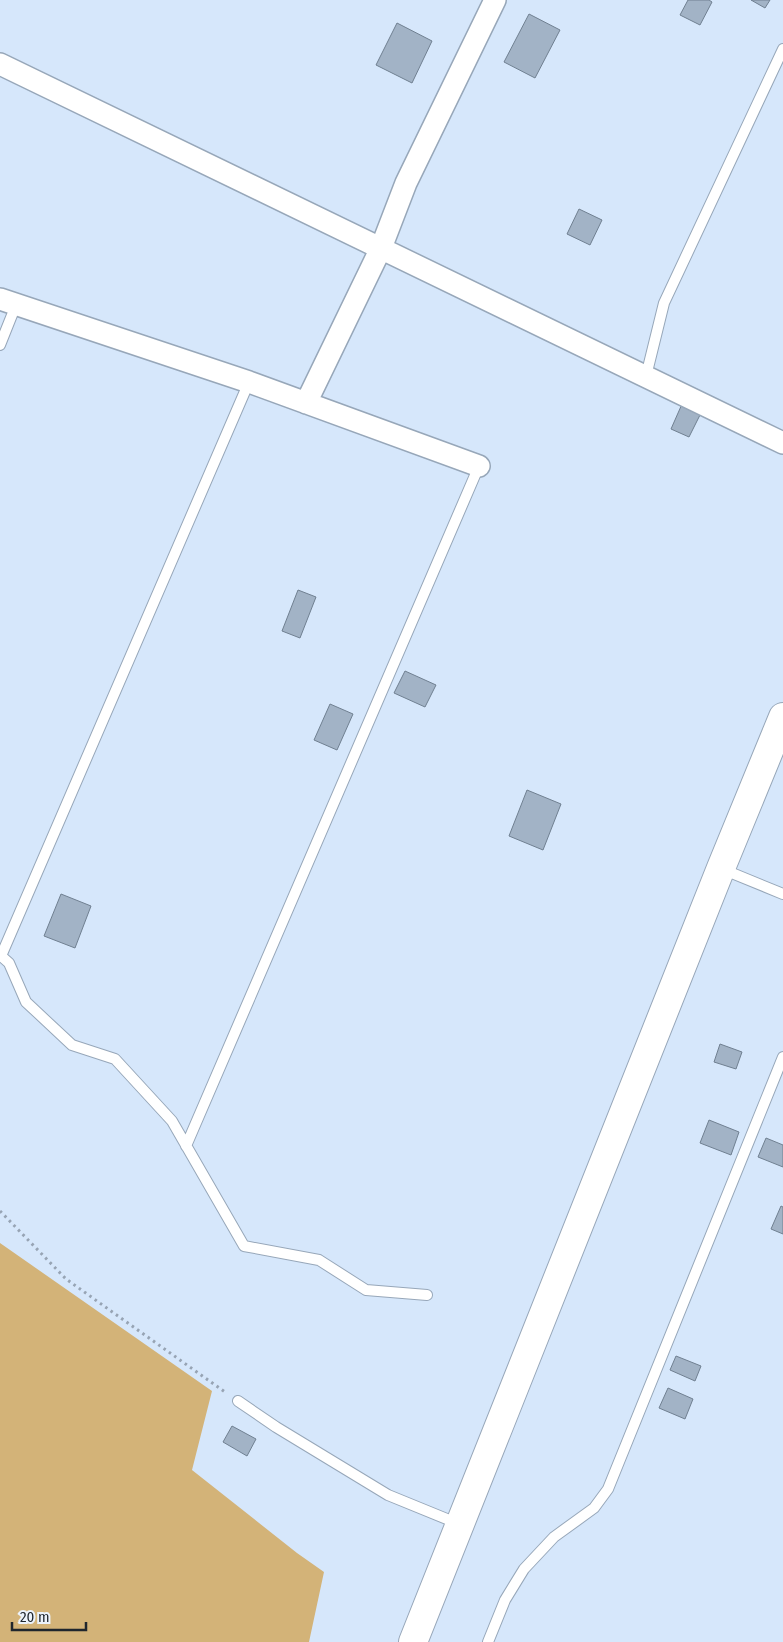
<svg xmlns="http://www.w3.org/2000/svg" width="783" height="1642" font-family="'Fira Sans Condensed',sans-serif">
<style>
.forest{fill:#d3b378}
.building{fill:#a2b3c6;stroke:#708091}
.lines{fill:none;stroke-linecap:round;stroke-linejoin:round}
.lane-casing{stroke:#97a7b9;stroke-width:12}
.street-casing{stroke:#97a7b9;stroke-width:24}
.secondary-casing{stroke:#97a7b9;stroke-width:30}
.path{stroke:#97a4b4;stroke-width:3;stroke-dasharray:2.5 4;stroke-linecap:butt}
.lane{stroke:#fff;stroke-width:10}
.street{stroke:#fff;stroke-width:21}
.secondary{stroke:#fff;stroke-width:28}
</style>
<rect width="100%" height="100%" fill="#d6e7fb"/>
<path class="forest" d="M0 1243 212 1391 192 1470 297 1553 324 1572 309 1642H0Z"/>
<path class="building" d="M688 0H709L712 2 700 25 680 15Z
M751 0H770L765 8Z
M529 14 560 30 535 78 504 62Z
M397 23 432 41 412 83 376 65Z
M579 209 602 220 590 245 567 234Z
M682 404 701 413 689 437 671 429Z
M298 590 316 597 300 638 282 631Z
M405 671 436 685 425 707 394 693Z
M330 704 353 714 337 750 314 740Z
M527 790 561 804 543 850 509 836Z
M61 894 91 906 75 948 44 936Z
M720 1044 742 1052 736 1069 714 1062Z
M709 1120 739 1132 731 1155 700 1143Z
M766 1138 783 1145V1167L758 1157Z
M781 1206 783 1207V1234L771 1229Z
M676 1356 701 1366 695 1381 670 1370Z
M668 1388 693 1399 685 1419 659 1408Z
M232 1426 256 1439 247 1456 223 1442Z"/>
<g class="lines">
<defs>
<path id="lane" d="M0 345 16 305
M646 376 664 303 783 49
M722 869 783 894
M0 955 9 963 26 1002 72 1045 115 1059 172 1121 244 1246 319 1260 366 1290 427 1295
M1 956 249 382
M186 1146 479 466
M238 1401 276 1427 388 1495 459 1524
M488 1642 505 1600 524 1569 554 1537 594 1508 608 1489 783 1057"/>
<path id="street" d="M0 64 783 443
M0 299 249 382 479 466
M306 403 381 248 406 183 495 0"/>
<path id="secondary" d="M413 1642 721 868 783 717"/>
</defs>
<use href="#lane" class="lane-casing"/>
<use href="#street" class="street-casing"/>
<use href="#secondary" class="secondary-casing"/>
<path class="path" d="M0 1211 66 1279 225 1392"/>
<use href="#lane" class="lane"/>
<use href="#street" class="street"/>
<use href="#secondary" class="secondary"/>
</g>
<path d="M12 1622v8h74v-8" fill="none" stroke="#1f262d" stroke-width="2.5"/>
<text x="20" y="1622" font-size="15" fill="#1f262d" stroke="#ecf3fb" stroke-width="4" paint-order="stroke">20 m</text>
</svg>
